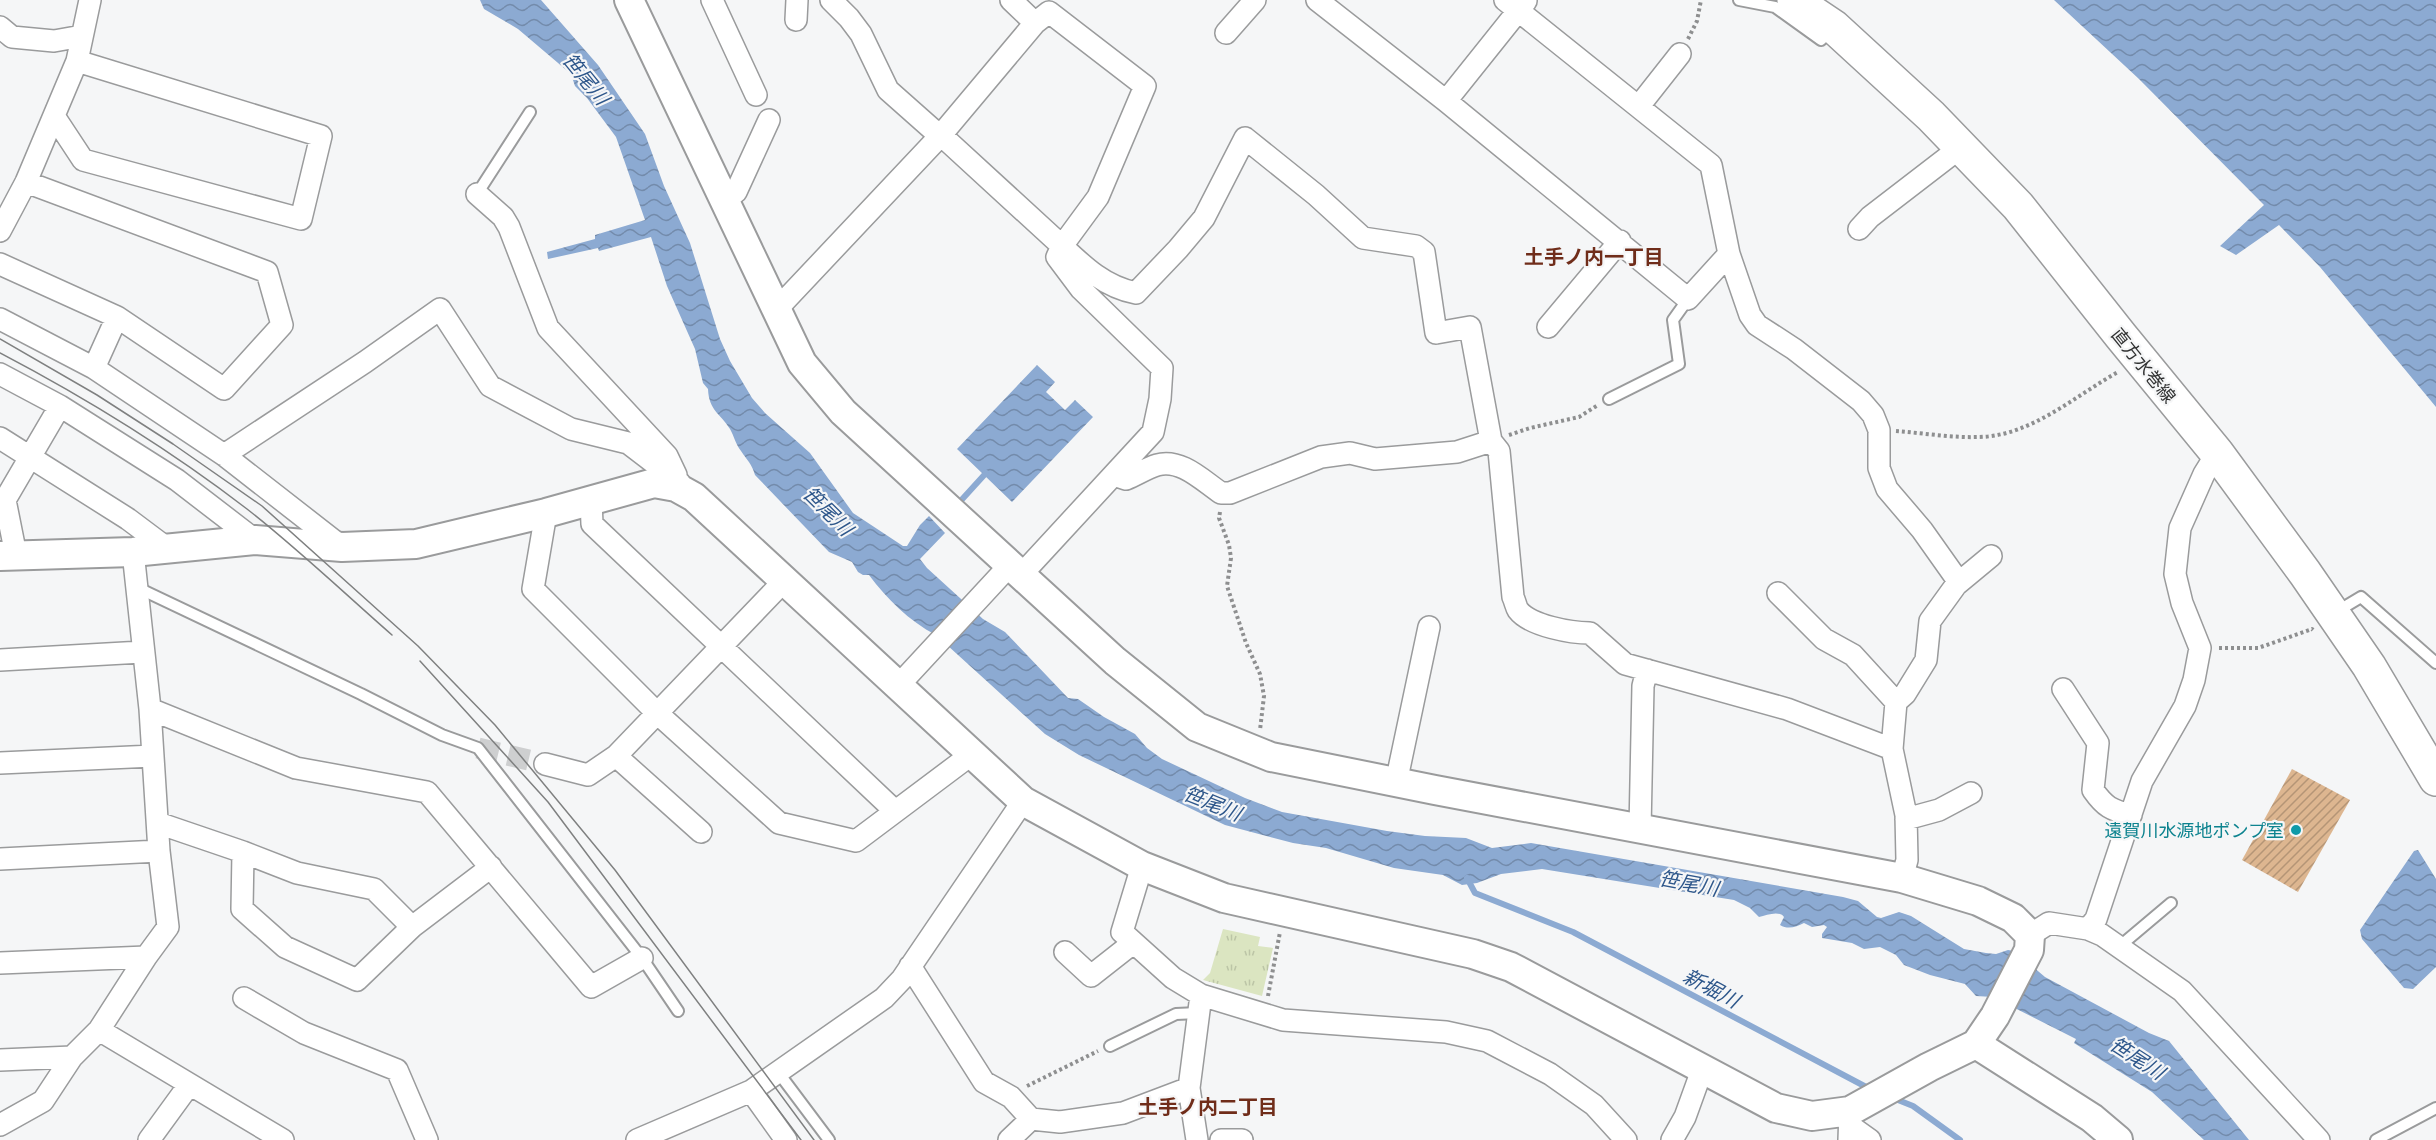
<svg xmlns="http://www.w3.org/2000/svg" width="2436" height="1140" font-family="'Playfair Display','Noto Sans JP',serif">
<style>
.park{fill:url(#park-tufts)}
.water{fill:url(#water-waves)}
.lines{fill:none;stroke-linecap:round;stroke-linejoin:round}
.stream{stroke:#8caad2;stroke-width:6}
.building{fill:url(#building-hatch)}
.street-tunnel{stroke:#cecfd0;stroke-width:21;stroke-dasharray:21 10;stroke-linecap:butt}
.lane-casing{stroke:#9a9b9c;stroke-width:14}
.street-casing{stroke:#9a9b9c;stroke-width:24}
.secondary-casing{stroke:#9a9b9c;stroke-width:32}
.primary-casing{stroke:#9a9b9c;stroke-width:36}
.path{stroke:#8e8f90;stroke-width:4;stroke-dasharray:3 3;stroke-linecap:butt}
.lane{stroke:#fff;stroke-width:10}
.street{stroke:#fff;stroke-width:21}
.secondary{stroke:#fff;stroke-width:28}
.primary{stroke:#fff;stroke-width:33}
.tram{stroke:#7f8080;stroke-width:1.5}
.culture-dot{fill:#0f9aa8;stroke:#f5f6f7;stroke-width:2}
.labels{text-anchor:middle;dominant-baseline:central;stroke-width:4.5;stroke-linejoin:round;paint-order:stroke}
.street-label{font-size:18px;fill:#313232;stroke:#f5f6f7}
.culture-label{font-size:18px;fill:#0d838f;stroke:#f5f6f7;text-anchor:end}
.water-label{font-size:20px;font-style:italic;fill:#2e578b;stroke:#f5f6f7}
.neighbourhood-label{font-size:20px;font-weight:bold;fill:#702d1a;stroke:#f5f6f7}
</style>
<defs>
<pattern id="park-tufts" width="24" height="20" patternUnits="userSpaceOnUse" patternTransform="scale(1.5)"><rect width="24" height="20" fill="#dbe5c1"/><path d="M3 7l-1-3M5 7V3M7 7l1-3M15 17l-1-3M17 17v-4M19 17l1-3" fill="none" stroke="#bcc5a6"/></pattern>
<pattern id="water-waves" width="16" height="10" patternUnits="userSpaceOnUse" patternTransform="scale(1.5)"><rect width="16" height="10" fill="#8caad2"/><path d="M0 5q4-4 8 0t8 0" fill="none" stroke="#738bab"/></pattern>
<pattern id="building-hatch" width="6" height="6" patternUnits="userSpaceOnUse" patternTransform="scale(1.5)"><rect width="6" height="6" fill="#ddb690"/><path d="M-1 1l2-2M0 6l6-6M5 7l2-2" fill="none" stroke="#b49576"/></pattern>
</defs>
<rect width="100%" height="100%" fill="#f5f6f7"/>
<path class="park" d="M1223 929 1260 937 1258 946 1273 948 1262 996 1203 980 1210 973Z"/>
<path class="water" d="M480 0H541L598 65 645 134 664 186 690 243 720 339 730 361 752 398 765 413 810 453 853 513 903 546H907L920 525 929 516 945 533 920 559 927 568 983 619 1005 632 1068 698 1078 699 1104 717 1135 734 1147 748 1162 759 1245 798 1282 812 1387 831 1425 836 1466 838 1492 848 1531 843 1843 897 1858 901 1877 917 1881 918 1899 912 1911 916 1964 949 1986 953 1996 954 2008 950 2014 951 2045 977 2149 1033 2169 1041 2249 1140H2204L2152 1092 2074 1043 2076 1039 1993 997 1976 996 1965 984 1930 975 1904 965 1896 955 1880 947 1864 949 1852 943 1822 938V934L1827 927 1824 925 1812 927 1804 923C1796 927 1788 930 1780 925L1784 917C1779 910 1767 915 1759 917L1750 908 1734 900 1542 869 1501 874 1477 883 1462 885 1443 875 1394 868 1326 848 1293 843 1225 825 1079 755 1045 734 936 635C909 621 887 599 869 575H863L858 572 852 562 829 552 755 475C752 464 747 460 741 451 736 445 734 436 730 429 720 413 709 411 708 389L703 383 695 349 667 286 651 237 599 251 598 248 548 259 547 252 595 239V235L645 220 616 137 587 98 575 86 571 74 518 29 484 9Z
M2054 0H2436V407L2320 267 2279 225 2236 255 2220 246 2264 205 2139 79Z
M1037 365 1055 382 1046 392 1065 410 1075 400 1093 417 1012 502 957 449Z
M2418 850 2436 879V967L2413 989 2404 988 2362 939 2360 930 2414 851Z"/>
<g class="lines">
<path class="stream" d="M956 506 986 473
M1467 878 1475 893 1573 932 1870 1089
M1893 1098 1913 1106 1960 1140"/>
</g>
<path class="building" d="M2292 769 2350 800 2298 892 2242 860Z"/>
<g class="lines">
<path class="street-tunnel" d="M478 748 545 764"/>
<defs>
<path id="lane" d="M1739 0 1775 7 1821 40 1832 29
M477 194 530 112
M1609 399 1679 364 1673 320 1688 299
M136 587 361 694 442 735 478 748 642 958 678 1011
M2336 612 2361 597 2436 663
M2120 946 2171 903
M1110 1046 1176 1014 1198 1013
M778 1072 829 1140
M2376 1140 2436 1108"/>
<path id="street" d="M712 0 756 95
M831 0 849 18 861 34 888 90 932 129 941 135 1062 246 1057 257 1081 289 1162 368 1160 399 1153 432 1021 575
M1011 0 1035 23
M1317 0 1446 101 1688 299 1729 254
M1505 0 1711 165 1729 254 1750 315 1757 325 1794 349 1861 401 1873 415 1879 430V468L1887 489 1922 530 1956 578V585L1930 621 1926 660 1905 694 1896 702 1892 749 1906 815 1907 860 1902 878
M796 20 797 0
M0 27 12 37 54 41 82 36
M1226 33 1255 0
M1446 101 1526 1
M1639 106 1680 54
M54 116 83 160 301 219 321 136 77 61
M477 194 503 217 509 227 548 328 667 456 676 475
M723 199 736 192 769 120
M1859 229 1870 217 1961 147
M0 231 26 182 77 61 90 0
M0 264 117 317 224 389 282 325 267 272 26 182
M776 310 941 135 1035 23 1049 12 1145 86 1098 197 1062 246C1084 267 1105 287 1136 293L1178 249 1204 218 1245 138 1316 195 1363 238 1416 246 1424 252 1436 333 1470 327 1491 441 1499 451 1513 597C1515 601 1516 607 1518 610 1530 626 1572 633 1590 633L1625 664 1787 709 1892 749
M0 319 94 368 224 455 342 547
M1548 327 1620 241
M94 368 117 317
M0 374 60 406 177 480 255 540
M0 438 128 519 168 549
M224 455 365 362 440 309 490 386 571 429 628 443 679 482
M1114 475 1126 479C1136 475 1147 468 1157 465 1181 458 1203 481 1221 493H1230L1321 457 1350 453 1375 459 1457 452 1491 441
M591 500 592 524 895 811
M546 513 533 589 657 713 779 823 856 841 972 754
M16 555 5 500 60 406
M1956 585 1991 556
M1778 593 1824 639 1853 655 1896 702
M0 660 142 652
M897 687 1010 565
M2063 689 2098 743 2093 790C2105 807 2111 810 2131 815
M150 709 296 768 427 792 591 987 642 958
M0 763 153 756
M545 764 588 775 616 756
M1396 783 1429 627
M1906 819 1939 810 1971 793
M158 823 243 852 242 909 285 947 357 980 412 927 491 867
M1640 829 1643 686 1647 670
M701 832 616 756 785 580
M243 852 297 873 374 889 412 927
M0 859 159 851
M1142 866 1122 932 1173 978 1201 995 1283 1020 1446 1032 1487 1041 1550 1074 1594 1105 1626 1140
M2088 929 2096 919 2142 781 2185 706 2194 680 2200 648 2182 603 2175 574 2180 528 2204 474 2217 453
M2030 935 2049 923 2088 929 2102 935 2182 991 2319 1140
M1065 952 1091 976 1133 943
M0 963 146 957
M910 966 984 1082 1011 1097 1031 1119
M244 998 304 1033 397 1070 427 1140
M99 1030 283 1140
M0 1060 72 1057
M751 1091 786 1140
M0 1125 43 1101 72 1057 99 1030 146 957 168 927 159 851 150 709 133 552
M1849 1125 1870 1140
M149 1140 189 1085
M637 1140 751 1091 884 998 902 979 1023 801
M1009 1140 1031 1119 1060 1122 1123 1113 1189 1088
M1197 1140 1189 1088 1201 995
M1221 1140H1242
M1672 1140 1685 1117 1702 1070
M1849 1140 1850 1111"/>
<path id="secondary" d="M0 556 133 552 255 540 342 547 416 544 546 513 654 483 676 487 694 497 1023 801 1142 866 1224 898 1473 954 1511 967 1776 1108 1812 1116 1850 1111 1929 1067 1976 1044 1995 1016 2029 950 2030 935 2013 918 1978 901 1902 878 1435 790 1271 757 1197 727 1115 661 843 412 802 363 629 0
M1976 1044 2092 1118 2118 1140"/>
<path id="primary" d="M1794 0 1834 27 1931 116 2018 206 2121 336 2217 453 2305 573 2369 666 2436 779"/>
</defs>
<use href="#lane" class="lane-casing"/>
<use href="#street" class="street-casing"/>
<use href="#secondary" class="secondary-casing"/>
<use href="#primary" class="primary-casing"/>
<path class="path" d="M1688 39 1697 21 1701 0
M1896 431C1923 433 1952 438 1979 437 2031 436 2075 396 2118 372
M1509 435 1530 428 1579 417 1598 405
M1220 512 1219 518 1229 545 1231 558 1227 586 1246 643 1260 674 1264 696 1260 730
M2219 648H2258L2312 629 2313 630
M1268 996 1280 932
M1027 1086 1098 1051"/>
<use href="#lane" class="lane"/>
<use href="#street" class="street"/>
<use href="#secondary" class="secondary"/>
<use href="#primary" class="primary"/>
<path class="tram" d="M0 339 97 395 173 444 262 506 418 646 495 725 615 870 814 1140
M0 353C86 398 170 450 247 509 297 548 344 593 392 635
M420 661 548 802 801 1140"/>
</g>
<circle class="culture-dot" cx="2296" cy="830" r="6"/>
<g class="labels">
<g class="street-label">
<text transform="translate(2144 365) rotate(51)">直方水巻線</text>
</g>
<g class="culture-label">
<text x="2284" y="830">遠賀川水源地ポンプ室</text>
</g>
<g class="water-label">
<text transform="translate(587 78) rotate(51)">笹尾川</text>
<text transform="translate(829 510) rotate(45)">笹尾川</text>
<text transform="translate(1213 802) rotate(22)">笹尾川</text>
<text transform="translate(1689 882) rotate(11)">笹尾川</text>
<text transform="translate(1712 987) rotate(28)">新堀川</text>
<text transform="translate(2138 1057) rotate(33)">笹尾川</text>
</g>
<g class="neighbourhood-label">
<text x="1594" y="255">土手ノ内一丁目</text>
<text x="1208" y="1105">土手ノ内二丁目</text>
</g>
</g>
</svg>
